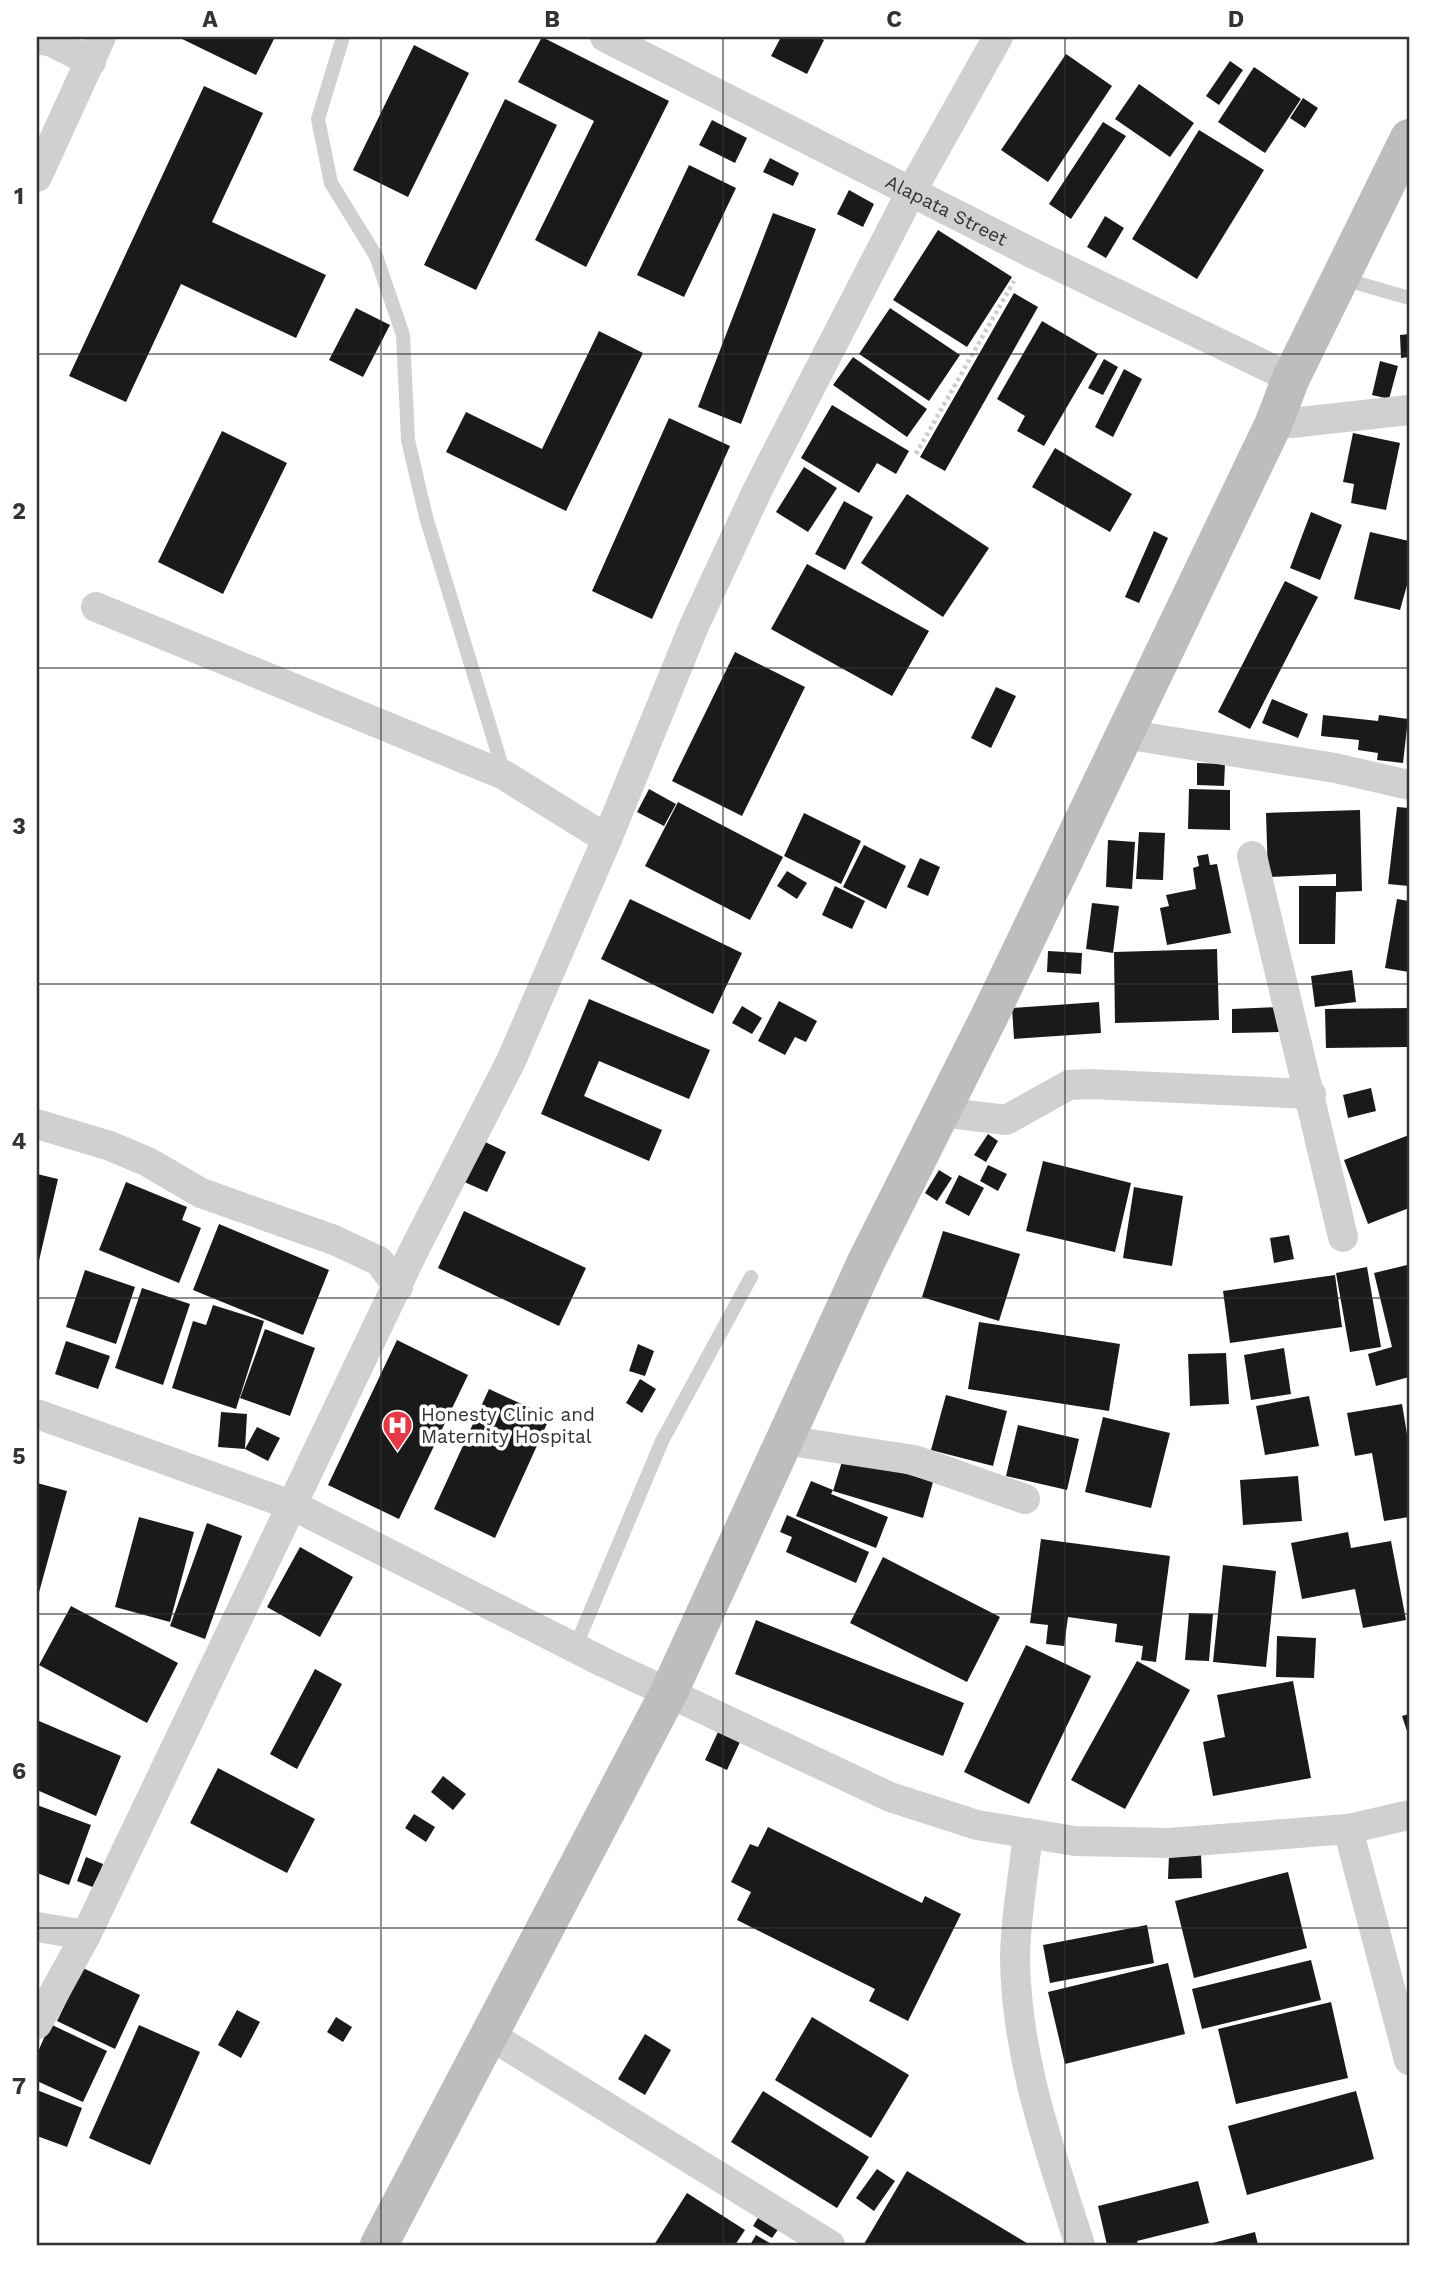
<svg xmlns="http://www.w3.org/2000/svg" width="1446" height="2282" font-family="'Work Sans',sans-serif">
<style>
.building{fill:#1a1a1a}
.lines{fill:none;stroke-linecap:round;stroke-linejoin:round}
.path{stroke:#cdcdcd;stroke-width:4.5;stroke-dasharray:3.5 3.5;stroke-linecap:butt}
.lane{stroke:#d0d0d0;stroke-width:14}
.street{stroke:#d0d0d0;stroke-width:30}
.secondary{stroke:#bdbdbd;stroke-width:38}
.grid{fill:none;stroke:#333;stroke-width:2;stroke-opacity:0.55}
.labels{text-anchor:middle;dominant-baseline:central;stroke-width:7;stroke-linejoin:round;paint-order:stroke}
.street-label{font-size:19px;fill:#333;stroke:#fff}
.poi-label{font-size:19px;fill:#333;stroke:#fff;text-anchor:start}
.neatline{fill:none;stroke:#333;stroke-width:2.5}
.grid-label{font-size:23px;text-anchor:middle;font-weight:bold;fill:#333}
</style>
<rect width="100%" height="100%" fill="#fff"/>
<path class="building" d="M178 37H275L256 75Z
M542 37 669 101 586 267 535 240 594 121 518 82Z
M781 37H818L824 40 807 74 771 56Z
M414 45 469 73 408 197 353 170Z
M1066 54 1112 86 1048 182 1001 150Z
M1230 61 1243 70 1219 105 1206 96Z
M1254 67 1301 99 1265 153 1218 122Z
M1139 84 1194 123 1170 157 1115 119Z
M204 86 263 113 212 222 326 275 296 338 181 284 126 402 69 376Z
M1303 98 1318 108 1305 128 1290 118Z
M505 99 557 125 476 290 424 265Z
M712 120 747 138 735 163 699 145Z
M1103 122 1126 136 1071 219 1049 204Z
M1199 130 1264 170 1197 279 1132 239Z
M770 158 799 173 793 186 763 172Z
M689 165 736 188 684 297 637 275Z
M849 190 874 204 863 227 837 214Z
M773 213 816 229 741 424 698 407Z
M1105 216 1124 228 1106 258 1087 247Z
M938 230 1012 277 967 347 893 300Z
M1014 293 1038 307 945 471 920 457Z
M356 308 390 325 363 377 329 360Z
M890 308 960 355 929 401 859 354Z
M1042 321 1098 354 1044 446 1017 431 1025 416 997 399Z
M599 331 643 353 566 511 446 452 466 412 542 449Z
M1409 334V357L1401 358 1400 335Z
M853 357 927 409 907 437 833 385Z
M1104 359 1118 367 1103 395 1088 388Z
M1380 361 1398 366 1389 399 1372 395Z
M1124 369 1142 379 1113 437 1095 427Z
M832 405 909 451 896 474 877 463 859 493 801 458Z
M669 418 730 446 652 619 592 591Z
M222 431 287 463 223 594 158 562Z
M1353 433 1400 443 1386 510 1351 503 1354 484 1343 482Z
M1055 448 1132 494 1110 532 1032 487Z
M804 467 837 488 808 532 776 512Z
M907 494 989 548 943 617 861 563Z
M844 501 873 517 845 570 815 554Z
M1311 512 1342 525 1320 580 1290 568Z
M1154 531 1168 538 1139 603 1125 597Z
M1370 532 1409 541V585H1407L1400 610 1354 599Z
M807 564 929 631 892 696 771 629Z
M1285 581 1318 597 1250 729 1218 712Z
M735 652 805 687 742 816 672 781Z
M996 687 1016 696 991 748 971 738Z
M1272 699 1308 714 1298 738 1262 723Z
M1323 715 1378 721 1379 715 1408 719 1403 763 1377 760 1378 753 1358 750 1359 740 1321 736Z
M1197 763 1225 764 1224 786 1197 785Z
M649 789 676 804 664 826 637 812Z
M1189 789 1230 790V830L1188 829Z
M678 802 783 857 750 920 645 866Z
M1397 807 1409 808V886L1388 884Z
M1360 810 1362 891 1336 892 1335 944H1299V886H1336V874L1268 877 1266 813Z
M804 813 861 841 841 884 784 856Z
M1139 832 1165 833 1163 880 1136 879Z
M1108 840 1135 842 1132 889 1106 887Z
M864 845 906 866 886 909 843 887Z
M1208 854 1210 865 1217 864 1231 933 1167 945 1160 908 1169 906 1166 895 1196 889 1193 868 1199 866 1197 856Z
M920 858 940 867 928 896 907 887Z
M787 871 807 883 797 899 777 886Z
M835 886 865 901 852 929 822 915Z
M630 899 742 953 713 1014 601 959Z
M1397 899 1409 901V972L1385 968Z
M1092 903 1119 906 1113 953 1086 949Z
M1217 949 1219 1020 1115 1023 1114 952Z
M1048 951 1082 953 1081 974 1047 972Z
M1352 970 1356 1002 1315 1007 1311 976Z
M589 999 710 1050 689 1099 599 1061 584 1096 662 1130 649 1161 541 1114Z
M779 1001 817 1021 806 1042 795 1037 785 1055 758 1041Z
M1099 1002 1101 1033 1014 1039 1012 1008Z
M742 1006 762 1018 752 1034 732 1023Z
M1279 1007V1032L1232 1033V1009Z
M1409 1008V1047L1326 1048 1325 1009Z
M1371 1088 1376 1111 1348 1118 1343 1095Z
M988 1134 998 1141 986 1162 974 1155Z
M1409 1135V1208L1368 1224 1344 1160Z
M481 1140 506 1152 487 1192 462 1181Z
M1043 1161 1131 1183 1115 1252 1026 1231Z
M988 1165 1007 1174 998 1191 980 1181Z
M939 1170 952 1178 937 1201 925 1193Z
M37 1174 58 1179 38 1265H37Z
M959 1175 984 1188 969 1216 945 1203Z
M126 1182 187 1207 182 1220 201 1228 179 1283 99 1250Z
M1134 1187 1183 1196 1172 1266 1123 1258Z
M464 1211 586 1268 559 1326 438 1268Z
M219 1224 329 1270 303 1335 193 1290Z
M943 1231 1020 1254 999 1321 922 1297Z
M1289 1235 1294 1259 1274 1263 1270 1238Z
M1407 1265 1409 1377 1376 1386 1368 1354 1392 1347 1374 1273Z
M1367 1267 1381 1347 1350 1352 1336 1273Z
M85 1270 135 1287 116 1344 66 1327Z
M1335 1275 1342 1327 1230 1343 1223 1291Z
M142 1288 190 1304 163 1385 115 1368Z
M213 1305 264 1321 236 1409 172 1388 193 1321 206 1325Z
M979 1322 1120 1344 1109 1411 968 1389Z
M265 1329 315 1348 290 1416 240 1398Z
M397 1340 468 1375 399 1519 328 1485Z
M66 1341 110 1356 98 1389 55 1374Z
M638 1344 654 1351 645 1376 629 1371Z
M1284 1348 1291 1394 1251 1400 1244 1355Z
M1226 1353 1229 1404 1190 1406 1188 1354Z
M640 1379 656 1389 642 1413 626 1403Z
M489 1389 550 1417 495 1538 434 1509Z
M946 1395 1007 1411 993 1466 931 1450Z
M1309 1396 1319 1446 1265 1455 1256 1406Z
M1402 1404 1409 1446V1517L1384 1521 1372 1453 1355 1456 1347 1413Z
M221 1412 247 1414 245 1449 218 1447Z
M1103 1417 1170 1433 1151 1508 1085 1492Z
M1018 1425 1079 1439 1067 1490 1006 1476Z
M257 1427 280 1438 268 1461 245 1449Z
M844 1455 933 1482 923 1518 833 1491Z
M1298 1476 1302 1521 1243 1525 1240 1480Z
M811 1481 833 1490 831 1494 888 1517 876 1548 796 1516Z
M37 1483 67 1491 38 1596H37Z
M787 1515 869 1552 856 1583 786 1552 792 1537 780 1532Z
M139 1517 194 1532 170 1622 115 1607Z
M207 1523 242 1536 205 1639 170 1626Z
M1348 1532 1351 1548 1391 1541 1406 1620 1363 1628 1355 1589 1302 1599 1291 1543Z
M1041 1539 1170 1556 1156 1662 1141 1660 1143 1646 1115 1642 1117 1624 1068 1617 1064 1646 1046 1644 1048 1625 1030 1623Z
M300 1547 353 1577 320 1637 267 1607Z
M883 1557 1000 1617 967 1682 850 1623Z
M1223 1565 1276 1571 1266 1667 1213 1662Z
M71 1606 178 1663 147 1723 39 1665Z
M1189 1613 1213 1614 1209 1661 1185 1660Z
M756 1620 964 1703 943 1756 735 1674Z
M1277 1636 1316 1638 1314 1678 1276 1677Z
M1026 1645 1091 1676 1029 1804 964 1772Z
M1137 1661 1190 1690 1125 1809 1071 1780Z
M315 1669 342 1684 297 1769 270 1754Z
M1293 1681 1311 1778 1213 1796 1203 1742 1225 1737 1217 1695Z
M1409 1714V1737L1402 1716Z
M39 1721 121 1756 96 1816 37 1790Z
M718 1732 740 1742 727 1770 705 1760Z
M218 1768 315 1819 287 1873 190 1823Z
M443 1776 466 1794 453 1810 431 1792Z
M37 1805 91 1825 69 1885 37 1873Z
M414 1814 435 1827 426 1842 405 1828Z
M768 1827 922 1903 925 1896 961 1914 908 2021 869 2001 875 1989 737 1920 751 1892 731 1882 750 1844 758 1847Z
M1201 1854 1202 1878 1168 1879 1169 1855Z
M86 1857 103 1864 95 1888 77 1881Z
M1288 1872 1307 1948 1194 1978 1175 1901Z
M1147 1925 1154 1963 1050 1983 1043 1945Z
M1311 1960 1321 2000 1202 2029 1192 1989Z
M1168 1963 1185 2034 1065 2064 1048 1992Z
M83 1968 140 1995 115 2049 57 2021Z
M1331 2002 1348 2078 1236 2104 1218 2029Z
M237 2010 260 2022 241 2058 218 2045Z
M336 2017 352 2027 343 2042 327 2032Z
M812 2017 909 2075 871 2138 775 2080Z
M50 2024 107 2051 83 2102 37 2081V2054Z
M139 2025 200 2052 150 2165 89 2138Z
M645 2034 671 2050 645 2095 618 2079Z
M37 2090 82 2108 67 2147 37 2136Z
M763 2091 869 2157 837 2208 731 2142Z
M1356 2091 1374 2159 1247 2195 1228 2126Z
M877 2169 895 2181 874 2211 856 2198Z
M907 2171 1030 2245 864 2244Z
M1198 2181 1209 2223 1137 2241 1138 2245H1107L1098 2206Z
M687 2193 745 2230 735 2245H654Z
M762 2211 782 2224 772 2238 753 2226Z
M1255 2232 1258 2245H1209V2244Z
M756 2235 773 2245H750Z"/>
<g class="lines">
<path class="path" d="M916 454 1014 281"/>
<path class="lane" d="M343 37 318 119 331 183 376 256 403 335 408 440 426 517 504 773
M1340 278 1409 298
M575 1648 662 1441 751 1277"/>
<g class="street">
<path id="s1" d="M605 37 1030 252 1291 378"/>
<path d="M37 39 52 42 91 62"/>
<path d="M37 177 101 37"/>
<path d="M1273 425 1409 410"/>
<path d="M96 607 504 775 607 839"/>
<path d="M1124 734 1335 768 1409 785"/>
<path d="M1252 856 1343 1237"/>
<path d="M941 1112 1006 1120 1069 1085 1090 1084 1311 1094"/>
<path d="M37 1124 110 1146 148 1162 201 1193 334 1240 379 1261 398 1287"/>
<path d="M37 1414 294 1506 605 1663 890 1797 977 1825 1075 1841 1169 1843 1348 1829 1409 1815"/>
<path d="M784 1440 914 1460 1025 1499"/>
<path d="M1348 1829 1409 2060"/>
<path d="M1028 1833C1024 1874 1015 1919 1015 1960 1017 2062 1050 2150 1080 2245"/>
<path d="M37 1927 86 1935"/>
<path d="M37 2024 86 1935 413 1252 511 1061 607 839 694 626 758 489 911 192 998 37"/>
<path d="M488 2034 830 2245"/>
</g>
<path class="secondary" d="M379 2245 669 1692 866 1262 990 1015 1273 425 1291 378 1409 138"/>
</g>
<path class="grid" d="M381 37V2245M723 37V2245M1065 37V2245M37 354H1409M37 668H1409M37 984H1409M37 1298H1409M37 1614H1409M37 1928H1409"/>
<defs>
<symbol id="hospital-pin" viewBox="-11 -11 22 30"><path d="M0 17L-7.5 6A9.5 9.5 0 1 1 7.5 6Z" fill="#e63946" stroke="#fff"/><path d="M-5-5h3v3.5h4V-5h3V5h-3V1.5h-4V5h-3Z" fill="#fff"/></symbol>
</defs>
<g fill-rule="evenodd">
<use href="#hospital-pin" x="380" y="1408" width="35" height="47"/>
</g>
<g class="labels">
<g class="street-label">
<text stroke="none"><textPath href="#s1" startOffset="383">Alapata Street</textPath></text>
</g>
<g class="poi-label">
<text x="421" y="1414">Honesty Clinic and<tspan x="421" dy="22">Maternity Hospital</tspan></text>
</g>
</g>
<rect width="1446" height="2282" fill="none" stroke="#ffffff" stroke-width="77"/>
<rect x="38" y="38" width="1370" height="2206" class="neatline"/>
<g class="grid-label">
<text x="210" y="27">A</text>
<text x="552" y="27">B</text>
<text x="894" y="27">C</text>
<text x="1236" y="27">D</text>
<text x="19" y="204">1</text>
<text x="19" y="519">2</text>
<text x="19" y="834">3</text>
<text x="19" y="1149">4</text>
<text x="19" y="1464">5</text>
<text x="19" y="1779">6</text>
<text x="19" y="2094">7</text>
</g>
</svg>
